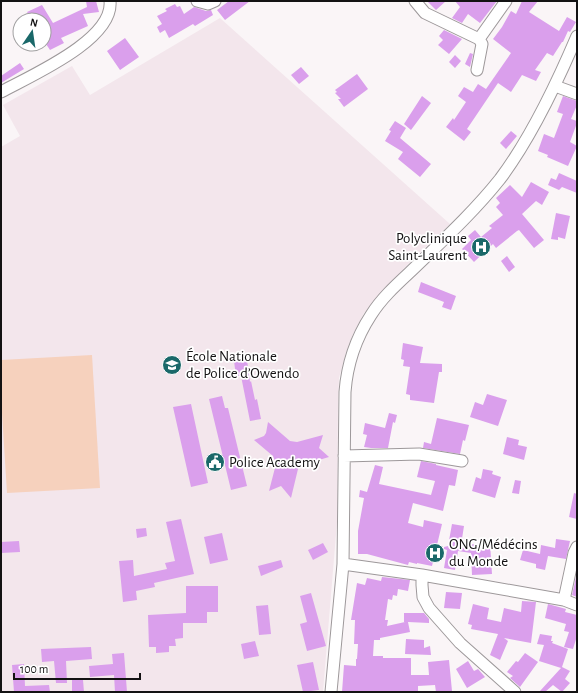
<svg xmlns="http://www.w3.org/2000/svg" width="578" height="693" font-family="'Alegreya Sans',sans-serif">
<style>
.built{fill:#f3e6ec}
.green{fill:#f6d1bd}
.building{fill:#da9fec}
.lines{fill:none;stroke-linecap:round;stroke-linejoin:round}
.minor-casing{stroke:#9d989a;stroke-width:13}
.minor{stroke:#fff;stroke-width:11}
.labels{text-anchor:middle;dominant-baseline:central;stroke-width:3.5;stroke-linejoin:round;paint-order:stroke}
.poi-label{font-size:15px;fill:#131213;stroke:#fff;text-anchor:start}
</style>
<rect width="100%" height="100%" fill="#faf5f7"/>
<path class="built" d="M220 18 450 224 412 260 377 297 364 313 353 334 346 352 339 378 338 403 337 522 323 692H1V147L20 136 3 105 72 66 90 95Z"/>
<path class="green" d="M92 355 100 488 7 493 1 397V360Z"/>
<path class="building" d="M86 1H96L99 12 83 14 88 26 61 38 64 43 50 50 44 41V20H32L27 12 42 5 53 23 87 7Z
M229 1H250L225 20 217 10Z
M427 1H446L436 10Z
M455 1H497L480 23 468 14 462 23 452 18 460 7Z
M522 1H538L529 12 559 31 567 17 576 22 570 32 568 31 563 42H562L553 56 547 53 535 70 541 72 536 81 522 75 511 92 498 83 467 129 471 132 464 141 446 127 453 118 454 120 466 102 458 96 464 87 473 92 478 84 486 89 511 53 493 39 502 27 511 11 516 14Z
M175 4 177 7 180 6 184 14 194 7 206 11 211 10 213 15 195 26 193 24 169 38 165 30 160 33 157 27 162 24 157 16 167 11 165 9Z
M444 30 462 39 449 54 438 45 443 40 439 36Z
M125 38 139 57 120 70 107 51Z
M470 53 473 54 470 67 465 64Z
M455 55 461 61 455 68 449 62Z
M20 63 24 69 1 83V76Z
M301 67 309 76 299 84 291 75Z
M357 74 368 89 344 107 338 99H341L335 93 337 92 335 90Z
M422 96 431 103 411 130 404 124Z
M563 96 577 101V105L571 119 577 121V123L570 142 577 146 568 166 547 157 548 155 538 151 544 134 554 138 563 114 557 112Z
M395 121 406 128 400 138 431 164 420 177 398 159 403 152 385 141 391 131 389 130Z
M511 131 517 136 506 149 500 143Z
M559 173 577 181V193L562 187 559 190 548 185 551 178 556 180Z
M531 182 549 192 542 205 536 201 522 214 544 240 534 248 519 230 517 231 496 248 493 244 474 262 462 249 471 240 468 236 475 230 481 237 492 228 489 226 503 215 496 207 500 203 496 198 510 185 522 197Z
M556 213 570 216 565 239 558 237V240L551 239Z
M507 256 515 267 509 272 501 261Z
M421 282 456 296 451 310 442 307 444 302 418 292Z
M403 343 423 347 420 363 442 364V372H439L434 403 410 400V395L406 394 410 367 403 366 404 360 401 359Z
M247 360 250 382 251 381 255 400 257 399 261 419 250 421 241 376H236L234 361Z
M487 394 507 400 498 426 470 417 475 402 483 405Z
M222 396 225 408H228L247 486 231 490 209 399Z
M191 404 208 483 191 487 173 407Z
M389 413 397 415 395 423 393 422 388 448H371L364 447 367 435 363 434 365 423 385 428Z
M437 418 469 425 465 441 463 440 460 454 423 448 424 442 431 444Z
M268 422 290 441 297 442 323 435 319 448 329 457 302 465 298 469 291 498 281 486 269 491 276 464 273 456 254 440 264 436 266 433Z
M507 437 519 440 518 445 527 447 524 460 503 454Z
M421 461 436 464V465L458 470 455 486 449 485 443 511 413 503 408 523 423 527 424 520 442 524 432 566 417 563V564L409 562 408 565 367 554H358V531L364 498 359 497 360 490 367 492 375 465 383 467 379 484 431 495 435 481 417 477Z
M483 469 493 471 492 474 501 477 495 498 472 491 476 477 481 479Z
M515 480 521 481 519 494 512 493Z
M574 493 577 494V519L569 517Z
M181 519 194 574 154 583 155 587 136 591 137 600 123 602 119 561 133 560 134 576 167 569 165 563 175 561 166 522Z
M452 524 464 526 461 545 490 543 492 574 472 575 471 553 458 551 455 570 444 568 447 550 444 549V547L448 546Z
M146 528 147 536 137 538 136 529Z
M222 533 228 560 210 564 204 537Z
M556 539 570 541 566 559 548 556 545 570 536 568V564L520 560 523 550 540 554 541 545 555 548Z
M19 541 20 552 1 553V542Z
M323 543 328 552 313 560 308 550Z
M281 560 283 567 261 576 258 566Z
M577 573V597L572 595Z
M382 577 410 580 408 591 398 589 397 596 393 595 392 600 388 599 385 620H388L387 626 405 622H404V613H424L429 619V623L408 622 410 632 380 638V640H374L373 656H383V658H411V675H429L428 662 449 660 452 691 436 692 435 685 418 686V692H342L344 665 356 666V659H357L358 644H354L355 620H351L357 583 365 585 367 578 381 581Z
M186 586H218V612H207V623H183V638L175 639 176 646H169V652L156 653V647H149L148 615 186 613Z
M446 592 462 593 460 609 444 608Z
M311 593 326 646 307 651 300 624 307 622 300 596Z
M522 601 536 602 531 643 504 638 508 641 500 660 490 655 498 634 471 629 472 625 468 624 473 604 489 608 487 619 501 622 504 608 521 612Z
M548 604 566 609 565 612 577 615V636L573 649 564 647 569 632 564 631 566 624 545 618Z
M268 605 271 634 259 635 256 606Z
M540 634 552 636 551 641H553L552 643 568 649 562 667 570 671 565 679 570 683 562 692 553 685 545 692 540 691 561 668 539 661 544 645 537 644Z
M406 639 424 640V648L430 646 431 655 405 654Z
M255 641 259 656 244 659 241 644Z
M91 647 92 659 66 661 67 683H56L54 661 42 662 41 649Z
M124 653 127 692H115L114 675 90 677 89 666 113 664 112 654Z
M525 653 538 662 520 687 510 678 513 676 507 672 516 661 518 662Z
M468 661 474 671 478 669 485 677 467 688 456 669Z
M313 662 319 690 303 692 297 665Z
M24 664 25 686 49 685 50 692H14L12 665Z
M72 680H83L84 692H72Z"/>
<g class="lines">
<defs>
<path id="minor" d="M197 1 208 4 215 1
M415 1 425 13 479 39 482 44 477 70
M479 39 506 1
M555 86 577 94
M1 92C30 76 114 40 110 1
M344 456 419 454 462 461
M343 564 422 575 564 600 577 605
M422 575V585L423 597 429 608 460 643 515 692
M564 600 574 553 577 547
M331 692 343 564 345 392C347 365 356 338 371 315 381 299 395 286 409 273 440 243 473 213 500 179 531 138 557 83 577 36"/>
</defs>
<use href="#minor" class="minor-casing"/>
<use href="#minor" class="minor"/>
</g>
<defs>
<symbol id="hospital-disc" viewBox="-11 -11 22 22"><circle r="9.5" fill="#1a6869" stroke="#fff"/><path d="M-5-5h3v3.5h4V-5h3V5h-3V1.5h-4V5h-3Z" fill="#fff"/></symbol>
<symbol id="school-disc" viewBox="-11 -11 22 22"><circle r="9.5" fill="#1a6869" stroke="#fff"/><path d="M0-5L7-2L0 1L-7-2ZM-4 1L0 2.5L4 1V4Q0 6-4 4Z" fill="#fff"/></symbol>
<symbol id="civic-disc" viewBox="-11 -11 22 22"><circle r="9.5" fill="#1a6869" stroke="#fff"/><path d="M-.6-6.5H3V-4.5H.6V-3L4-1V1h2V6H-6V1h2V-1L-.6-3ZM-1.2 2.5V6h2.4V2.5Z" fill="#fff"/></symbol>
</defs>
<g fill-rule="evenodd">
<use href="#hospital-disc" x="470" y="236" width="22" height="22"/>
<use href="#school-disc" x="161" y="354" width="22" height="22"/>
<use href="#civic-disc" x="204" y="451" width="22" height="22"/>
<use href="#hospital-disc" x="424" y="542" width="22" height="22"/>
</g>
<g class="labels">
<g class="poi-label">
<text x="467" y="238" text-anchor="end">Polyclinique<tspan x="467" dy="17">Saint-Laurent</tspan></text>
<text x="186" y="356">École Nationale<tspan x="186" dy="17">de Police d’Owendo</tspan></text>
<text x="229" y="462">Police Academy</text>
<text x="449" y="544">ONG/Médécins<tspan x="449" dy="17">du Monde</tspan></text>
</g>
</g>
<rect width="578" height="693" fill="none" stroke="#131213" stroke-width="4"/>
<g transform="translate(32 32) rotate(13)"><circle r="19" fill="#ffffff" stroke="#a1a0a1"/>
<path d="M0-3L7 15L0 10L-7 15Z" fill="#1a6869"/>
<text y="-6" font-size="11" font-weight="bold" text-anchor="middle" fill="#131213">N</text>
</g>
<path d="M14 673v6h126v-6" fill="none" stroke="#131213" stroke-width="2"/>
<text x="20" y="673" font-size="12" fill="#131213" stroke="#ffffff" stroke-width="3" paint-order="stroke">100 m</text>
</svg>
